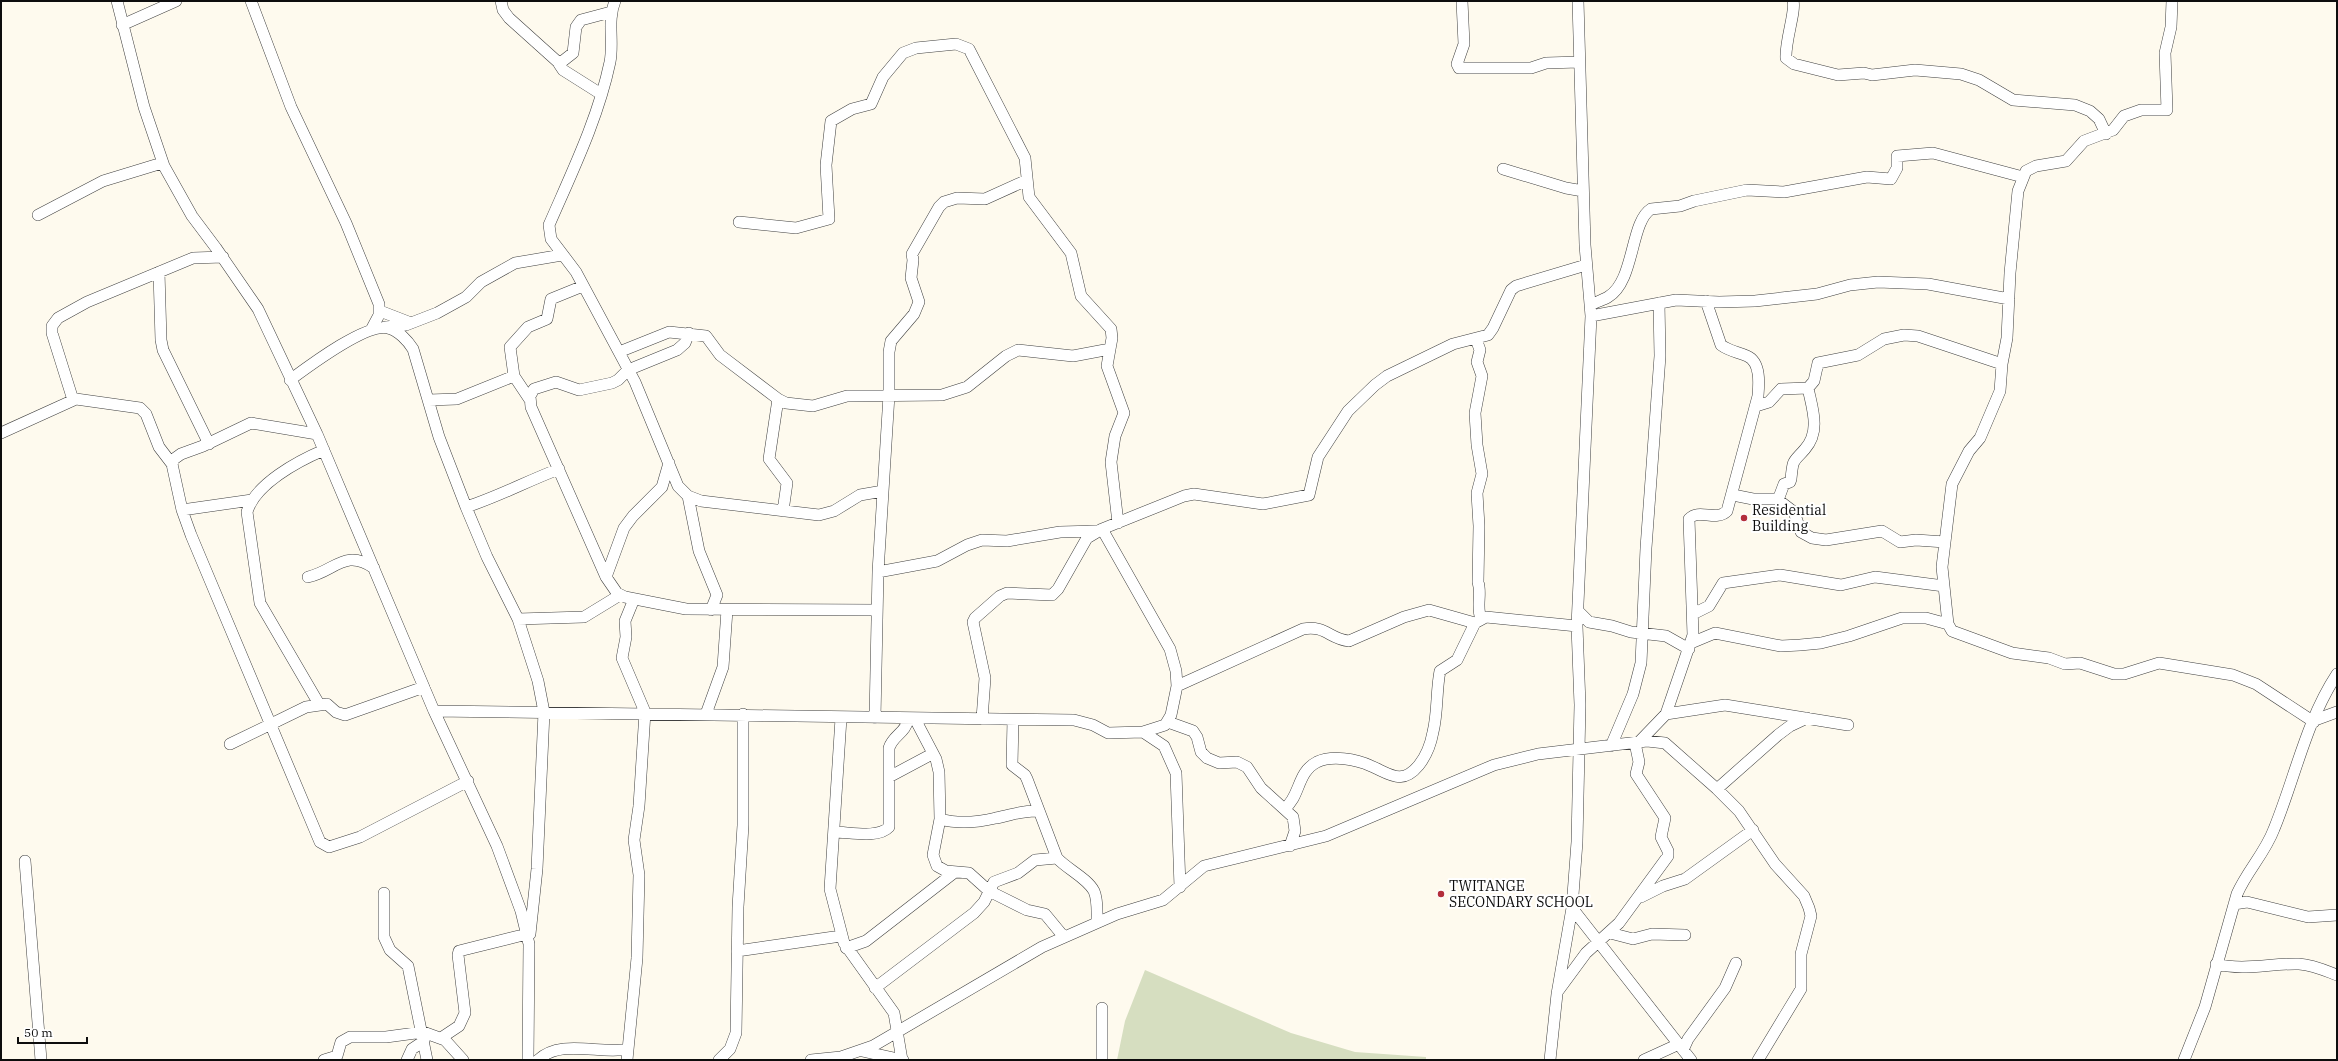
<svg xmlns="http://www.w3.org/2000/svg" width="2338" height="1061" font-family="'IBM Plex Serif',serif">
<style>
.cemetery{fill:#d6dec0}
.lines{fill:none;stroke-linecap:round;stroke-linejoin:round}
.minor-casing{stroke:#404040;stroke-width:12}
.minor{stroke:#fff;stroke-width:11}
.poi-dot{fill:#b32e3b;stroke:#fff;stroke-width:1.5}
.labels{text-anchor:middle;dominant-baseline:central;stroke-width:4;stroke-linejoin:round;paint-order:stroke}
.poi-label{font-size:14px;fill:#0d0d0d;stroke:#fff;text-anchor:start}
</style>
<rect width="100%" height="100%" fill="#fefaee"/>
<path class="cemetery" d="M1145 970 1291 1033 1355 1052 1426 1057V1060H1117L1125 1021Z"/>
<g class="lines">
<defs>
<path id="minor" d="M117 1 144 107 164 166 192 216 216 248 258 309 317 434 434 711 497 846 521 911 529 944 528 1060
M251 1 291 107 346 223 379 304V315L371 330
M501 1 503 10 509 18 559 63
M615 1C607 20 614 42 610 62 598 119 572 172 549 225L551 239 576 272 635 382 678 486 688 496 701 501 819 515 834 511 860 495 883 491
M1462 1 1464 44 1457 64 1459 68H1531L1546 63 1579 62
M1793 1C1796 11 1785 41 1786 58L1794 64 1838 75 1864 73 1872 75 1915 70 1961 74 1979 80 2013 100 2075 105 2090 111 2099 119 2106 134
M2172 1 2171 27 2165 53 2167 110H2141L2124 116 2113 130 2084 141 2066 161 2036 166 2026 171 2018 191 2010 273 2007 338 2002 364 2000 391 1980 438 1969 451 1952 484 1942 567 1948 624 1952 631 2012 653 2049 658 2065 664 2080 663 2114 674H2124L2159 663 2233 675 2256 684 2314 722
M122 25 176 1
M601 94 563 70 559 64 573 53 576 27 581 20 611 12
M1503 169 1566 188 1583 191
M38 215 103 181 162 163
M739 222 796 228 829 219 826 165 831 121 852 109 871 104 883 77 903 53 916 48 956 44 969 49 1025 158 1029 197 1071 253 1081 296 1111 329 1112 338 1107 366 1124 413 1115 436 1111 462 1118 523
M159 272 161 340 163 350 209 444
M1591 305C1596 302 1603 300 1608 297 1635 281 1630 222 1651 209L1680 206 1694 201 1747 190 1784 192 1867 177 1891 179 1897 168V156L1933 153 2023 177
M380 311 411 323
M1591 316 1676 300 1719 302 1755 301 1817 294 1850 285 1878 282 1928 284 2009 299
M385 327 406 325 437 313 466 297 481 282 515 263 562 255
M689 333 685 343 677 350 628 370 618 380 612 383 579 390 556 382 534 389 530 396 531 407 606 577 617 593 625 597 686 609 877 610
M1476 339 1480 350 1477 362 1482 376 1475 413 1477 445 1482 474 1477 493 1479 526 1478 582C1482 594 1476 606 1481 619
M619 352 669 332 706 336 720 355 778 399 786 403 813 406 847 396 942 395 967 387 1006 356 1018 350 1073 356 1110 349
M290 380C309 366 366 323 388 328 398 330 408 341 413 349L439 437 466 507 487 557 518 619 538 681 544 712 537 869 530 934
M778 399 769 459 787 483 783 511
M73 400 52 333V326L58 318 87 302 193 258 223 257
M429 400 457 399 514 376
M530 400 514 376 510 347 528 327 547 319 551 299 583 286
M1756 406 1769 402 1781 389 1808 388 1814 381 1818 363 1858 355 1884 339 1904 335 1918 336 2002 364
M1 433 76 399 140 408 146 414 159 447 172 464
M317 434 251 423 203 446 181 454 174 459 172 464 182 510 191 535 320 842 329 847 360 837 468 781
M1733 495 1753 499H1777L1794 512 1801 532 1812 538 1826 540 1882 531 1900 542 1916 540 1945 542
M688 496 699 551 717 595 711 610
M1778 500 1784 484 1790 482 1791 479C1793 458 1793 463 1805 449 1821 431 1812 408 1808 388
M466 507C498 497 527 481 559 469
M182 510 252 500
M878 572 937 561 967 545 982 540 1007 541 1060 532 1097 531
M308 577C335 571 345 548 374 568
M606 577 624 528 633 516 662 487 669 463
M1578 611 1589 622 1612 626 1631 632 1666 636 1689 649
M1693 614 1709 606 1723 583 1780 575 1841 585 1875 577 1944 586
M518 619 584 617 620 595
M1691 643 1715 633 1781 646 1800 645 1821 643 1849 636 1902 618H1926L1948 624
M1177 686 1303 629C1326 625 1329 639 1349 641L1404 617 1429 610 1475 623
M319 704 260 603 247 512C255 484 298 461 324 450
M434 711 1074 720 1093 725 1108 733 1143 732 1165 725 1171 715 1177 686 1176 671 1170 649 1102 529
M706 714 723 667 727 610
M1666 714 1725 705 1848 725
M841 718 830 889 844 943 894 1013 902 1060
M875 718 878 572 889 395V352L891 341 914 314 919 302 911 278 913 260 912 254 939 207 944 202 957 198 985 199 1027 180
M915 719 936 759 939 772 940 819 933 855 937 866 946 871 969 873 989 891 1027 910 1045 914 1064 937
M982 719 985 678 973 622 975 618 1000 596 1007 593 1052 595 1058 589 1087 538 1102 529 1184 496 1194 494 1263 504 1309 495 1318 457 1348 411 1375 385 1387 376 1453 344 1488 335 1493 328 1511 290 1516 286 1586 265
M1013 720 1012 765 1025 775 1027 779 1057 858C1067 869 1087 878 1094 891 1098 900 1097 912 1097 922
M2315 720 2337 712
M1168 722 1193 731 1197 737 1201 752 1207 758 1219 763 1237 762 1247 767 1261 788 1293 817 1295 831 1290 846
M1143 732 1164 746 1176 773 1180 887
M1639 742 1666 714 1693 635 1689 519C1699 508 1716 522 1727 511L1758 396C1759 384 1761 362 1747 356 1738 352 1729 351 1721 345L1706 301
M230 744 306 707 327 704 336 712 345 715 424 687
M1611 746 1633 694 1641 663 1646 548 1660 356 1659 303
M889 777 932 754
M1717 789 1778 735 1790 726 1807 718
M1285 808C1300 797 1297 772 1317 762 1332 755 1356 759 1371 766 1390 774 1402 786 1419 765 1426 756 1431 743 1433 732 1438 712 1436 691 1440 671L1457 660 1475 623 1486 617 1577 626
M940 819C958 824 979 822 996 818 1012 815 1023 810 1039 811
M834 832C849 832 878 839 889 827V748C893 735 906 733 908 719
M25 861 41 1060
M384 893V937L390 950 408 966 427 1060
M1641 897 1663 886 1685 879 1753 830
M2234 904 2247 902 2308 917 2337 915
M1572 908 1691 1060
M1610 933 1633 939 1652 934 1685 935
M846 948 866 941 955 872
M737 951 841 936
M2216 964C2244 971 2271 963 2299 964 2313 965 2324 970 2337 975
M875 988 974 913 984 902 994 882 1018 873 1035 860 1057 858
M1558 991 1586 953 1619 923 1668 856V851L1661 837 1665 818 1636 774 1639 762 1635 743
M441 1038 459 1026 465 1013 458 955 459 951 527 934
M1683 1050 1688 1039 1725 988 1736 963
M862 1051 903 1060
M324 1060 337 1056 341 1042 350 1037H386L423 1032 445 1040 463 1060
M407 1060 412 1049 424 1041
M538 1060C561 1038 601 1055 628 1049
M627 1060 637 958 639 875 634 840 639 806 645 712 622 658 626 637 625 621 634 599
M719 1060 730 1049 736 1033 738 907 743 825V714
M811 1060 841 1057 873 1046 1042 947 1117 914 1163 900 1204 866 1326 836 1494 765 1538 754 1647 741 1665 743 1717 789 1739 811 1775 864 1804 896 1809 908 1811 916 1801 954V989L1758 1060
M1102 1060V1008
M1550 1060 1557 994 1572 908 1577 842 1580 705 1577 626 1591 316 1585 245 1578 1
M1644 1060 1679 1044
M2184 1060 2205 1007 2237 894C2247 871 2265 853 2274 829 2295 778 2306 721 2337 674"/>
</defs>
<use href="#minor" class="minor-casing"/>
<use href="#minor" class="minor"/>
</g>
<g class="poi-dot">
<circle cx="1744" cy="518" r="4"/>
<circle cx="1441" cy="894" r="4"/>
</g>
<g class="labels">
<g class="poi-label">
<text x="1752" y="510">Residential<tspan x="1752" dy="16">Building</tspan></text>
<text x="1449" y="886">TWITANGE<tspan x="1449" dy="16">SECONDARY SCHOOL</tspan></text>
</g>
</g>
<rect width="2338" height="1061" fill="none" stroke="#0d0d0d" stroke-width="4"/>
<path d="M18 1037v6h69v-6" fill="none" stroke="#0d0d0d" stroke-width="2"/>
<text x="24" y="1037" font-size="12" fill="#0d0d0d" stroke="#ffffff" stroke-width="3" paint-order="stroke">50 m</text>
</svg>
